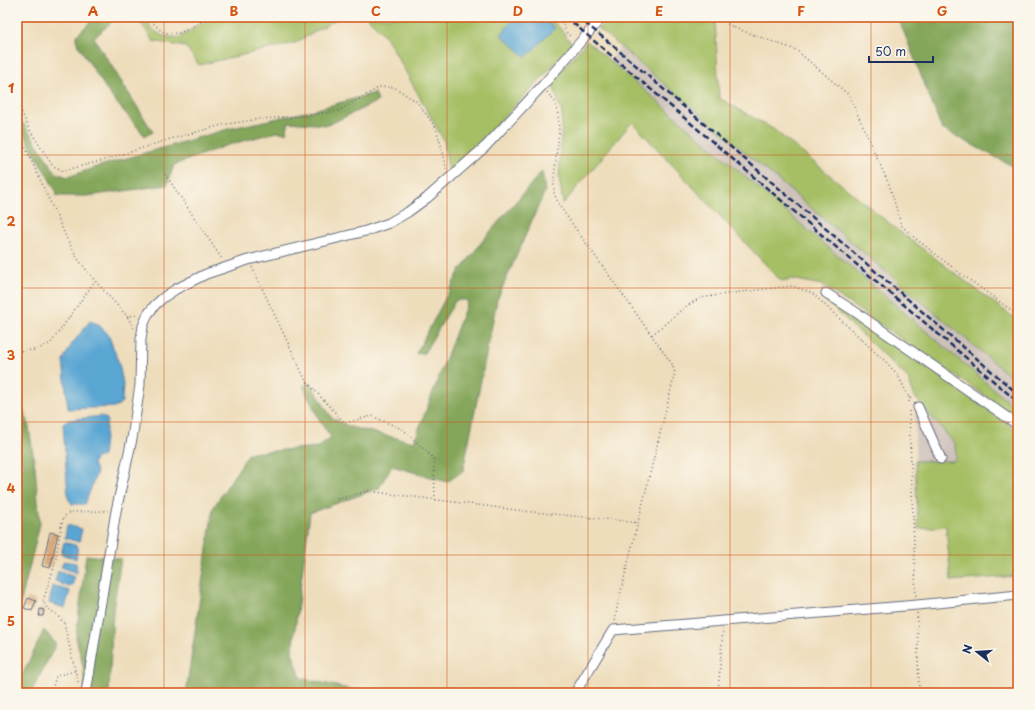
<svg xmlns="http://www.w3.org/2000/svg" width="1035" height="710" font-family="'Playpen Sans',sans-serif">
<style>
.industrial{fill:#cec1ba}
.green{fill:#a6bf65;stroke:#607762}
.forest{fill:#84a65a;stroke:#506a5c}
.water{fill:#5aa6d3;stroke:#3a6a98}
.building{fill:#d6aa7b}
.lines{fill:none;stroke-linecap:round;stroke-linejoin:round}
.minor-casing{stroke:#656c7f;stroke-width:11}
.path{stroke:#656c7f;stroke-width:1.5;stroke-dasharray:1 3;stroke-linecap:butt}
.minor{stroke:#fff;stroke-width:9}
.rail{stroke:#1b2f5e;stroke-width:2.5;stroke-dasharray:6 3;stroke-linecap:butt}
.grid{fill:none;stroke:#d45514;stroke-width:1;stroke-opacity:0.55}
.neatline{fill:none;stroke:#d45514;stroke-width:1.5}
.grid-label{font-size:13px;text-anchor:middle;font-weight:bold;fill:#d45514}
</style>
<rect width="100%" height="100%" fill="#fbf7ec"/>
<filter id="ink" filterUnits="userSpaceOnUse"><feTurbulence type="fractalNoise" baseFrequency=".025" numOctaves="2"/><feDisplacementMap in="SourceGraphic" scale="8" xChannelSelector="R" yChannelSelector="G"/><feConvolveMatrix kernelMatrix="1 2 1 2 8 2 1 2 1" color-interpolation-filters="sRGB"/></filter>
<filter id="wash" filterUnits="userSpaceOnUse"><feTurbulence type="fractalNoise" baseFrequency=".012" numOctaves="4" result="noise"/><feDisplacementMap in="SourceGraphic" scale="16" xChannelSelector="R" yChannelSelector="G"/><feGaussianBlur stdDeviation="0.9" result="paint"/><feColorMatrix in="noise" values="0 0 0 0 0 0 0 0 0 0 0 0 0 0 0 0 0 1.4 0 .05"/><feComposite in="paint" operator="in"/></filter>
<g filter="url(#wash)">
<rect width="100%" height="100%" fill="#edb"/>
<path class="industrial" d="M621 46 1018 383V410L610 60Z
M920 404 955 444 956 457 954 461H915V410Z"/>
<path class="green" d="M137 17H145L151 29 163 36 179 38 211 17H340L295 43 199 65 186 47 153 41Z
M367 17H549L560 28 573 45 449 174 444 141 387 38Z
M614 17H715L719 98 773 129 895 228 1013 317 1018 318V383L598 28 605 21Z
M587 41 1018 410V418L822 285 792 279 781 281 632 122 563 204 559 177 562 114 552 81Z
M824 295 1018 431V576L951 581 946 526 918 529 915 461H954L956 457 955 444 914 396 908 378 825 300Z"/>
<path class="forest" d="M95 17H117L94 38 153 132 145 136 110 95 78 45 76 39 77 35Z
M898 17H1018V169L942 129Z
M375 93 378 101 328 125 289 122 286 133 276 132 225 146 174 165 167 185 88 196H56L57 193 19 125 23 123 56 173 68 177 96 167 228 129 310 111Z
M542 171 545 191 497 300 463 471 447 482 392 466 379 488 310 513 292 652 301 678 367 693H186L213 508 249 453 318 447 331 437 320 421 303 386 310 383 332 418 350 427 414 442 468 300H456L424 353 416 354 459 272 484 239Z
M17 394 28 421 35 467 40 524 17 617V468L23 467 17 447Z
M86 555 121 559 113 610 109 693H85L84 670 76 637Z
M44 630 56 644 31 693H17V686Z"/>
<path class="water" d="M515 17H542L555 28 526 57 501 35Z
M90 321 98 324 108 334 119 363 123 384 122 402 116 407 68 409 63 360 72 344Z
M101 416 107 419 103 456 95 458 93 464 97 472 85 504H72L68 498 63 424 69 420Z
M67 525 82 529 79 542 65 538Z
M64 542 78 546 76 559 61 554Z
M64 561 76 563 77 573 61 567Z
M58 571 75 577 72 585 69 587 55 581Z
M53 586 70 591 65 608 49 603Z"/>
<g id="blocks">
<path class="building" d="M50 532 58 534 50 568 42 566Z
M28 598 36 601 32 611 24 608Z
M40 609 44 610 43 616H39Z"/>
</g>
</g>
<g filter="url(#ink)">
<use href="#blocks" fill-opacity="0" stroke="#656c7f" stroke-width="1"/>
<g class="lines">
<defs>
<path id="minor" d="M826 293 857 313 1018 425
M918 407 941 459
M86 693 116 511 132 439 140 385 141 339 143 326 148 314 155 305 164 297 176 289 206 274 248 260 366 231 389 223 408 212 427 198 486 146 543 85 602 17
M575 693 613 630 917 605 1018 595"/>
</defs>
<use href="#minor" class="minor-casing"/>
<path class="path" d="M149 17C151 21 154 24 157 27 173 43 193 26 208 17
M554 17 563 25 567 33 572 38
M724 17 726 23 735 28 796 50 849 95 890 187 901 225 915 238 957 271 1018 315
M547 92 555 102 558 115 559 132 554 178V194L561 208 672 364 675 373 617 607 615 622
M17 101 28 127 52 165 63 171 108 159 167 140 222 125 259 119 301 116 338 111 380 87H394L417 102 436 128 445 159 446 169
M17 129 67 239 78 259 95 281 127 316 134 328
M165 174 222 259
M252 267 306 381 345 423 372 416 404 430 434 459 435 500
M127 316 139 315
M652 335 685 307 700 298 740 292 792 286 812 293 888 364 897 374 909 397 912 400
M17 351 36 350 51 343 95 281
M909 397V405
M909 411 916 597
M337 499 368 491 532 512 615 520 638 523
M917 613 919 693
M78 682 64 623 57 615 46 607 43 601 55 564 62 521 65 516 70 512 108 511
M51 693 56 676 75 671
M718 693 723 629"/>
<use href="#minor" class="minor"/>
<path class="rail" d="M566 17 1018 402
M578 17 611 44 1018 394"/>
</g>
</g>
<path class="grid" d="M164 17V693M305 17V693M447 17V693M588 17V693M730 17V693M871 17V693M17 155H1018M17 288H1018M17 422H1018M17 555H1018"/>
<rect width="1035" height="710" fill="none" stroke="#fbf7ec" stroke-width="44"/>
<g transform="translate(977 652) rotate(287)" stroke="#fbf7ec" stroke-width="3" paint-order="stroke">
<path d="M0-3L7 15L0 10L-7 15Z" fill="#1b2f5e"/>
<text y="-6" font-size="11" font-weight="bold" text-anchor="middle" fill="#1b2f5e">N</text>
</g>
<path d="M869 56v6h64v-6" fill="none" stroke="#1b2f5e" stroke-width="2"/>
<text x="875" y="56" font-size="12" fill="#1b2f5e" stroke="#fbf7ec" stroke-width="3" paint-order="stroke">50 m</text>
<rect x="22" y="22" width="991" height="666" class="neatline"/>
<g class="grid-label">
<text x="93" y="16">A</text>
<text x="234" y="16">B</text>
<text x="376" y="16">C</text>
<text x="518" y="16">D</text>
<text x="659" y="16">E</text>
<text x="801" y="16">F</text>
<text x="942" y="16">G</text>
<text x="11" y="93">1</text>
<text x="11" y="226">2</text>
<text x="11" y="360">3</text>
<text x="11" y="493">4</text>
<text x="11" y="626">5</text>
</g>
</svg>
